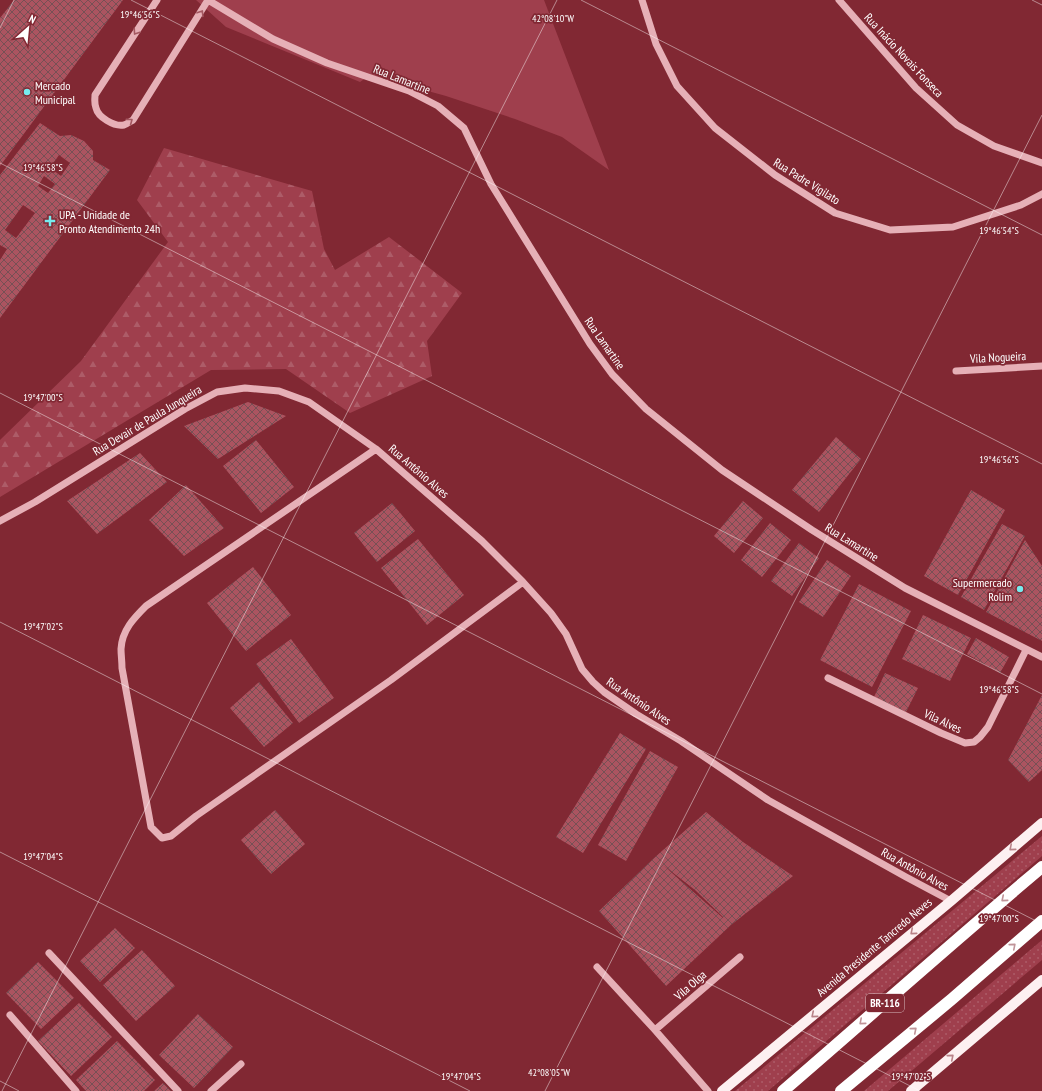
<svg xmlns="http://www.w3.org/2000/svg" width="1042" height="1091" font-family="'PT Sans Narrow',sans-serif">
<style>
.green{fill:url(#green-dots)}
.forest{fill:url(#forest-firs)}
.pitch{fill:#9f3f4d}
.building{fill:url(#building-cross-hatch);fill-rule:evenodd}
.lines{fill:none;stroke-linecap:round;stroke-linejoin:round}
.minor{stroke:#e6b0b7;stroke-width:7}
.major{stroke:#fdf0f1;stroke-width:10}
.highway{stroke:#fff;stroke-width:12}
.oneway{stroke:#a45861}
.oneway2{stroke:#b98288}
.oneway3{stroke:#c09499}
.ticks{fill:none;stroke:#fff;stroke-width:1;stroke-opacity:0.45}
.poi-dot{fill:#76ebee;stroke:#812833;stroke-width:1.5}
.labels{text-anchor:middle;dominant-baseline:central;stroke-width:3.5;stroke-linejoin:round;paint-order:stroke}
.shield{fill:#812833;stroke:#d9bec2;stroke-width:1}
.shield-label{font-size:11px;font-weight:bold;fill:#fff}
.street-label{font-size:12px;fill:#fff;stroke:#812833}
.poi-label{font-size:12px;fill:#fff;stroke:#812833;text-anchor:start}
.ticks-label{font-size:10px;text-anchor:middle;fill:#fff;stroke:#812833;stroke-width:3.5;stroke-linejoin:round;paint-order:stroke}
</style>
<defs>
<pattern id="green-dots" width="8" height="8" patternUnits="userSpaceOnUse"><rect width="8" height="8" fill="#9f3f4d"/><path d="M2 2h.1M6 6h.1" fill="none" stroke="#ad5c68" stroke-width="1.8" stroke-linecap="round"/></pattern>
<pattern id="forest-firs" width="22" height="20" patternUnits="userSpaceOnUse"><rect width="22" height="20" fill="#9f3f4d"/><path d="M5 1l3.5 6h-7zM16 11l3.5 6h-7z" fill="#ad5c68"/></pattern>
<pattern id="building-cross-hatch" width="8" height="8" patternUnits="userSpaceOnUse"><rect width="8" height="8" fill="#ab5460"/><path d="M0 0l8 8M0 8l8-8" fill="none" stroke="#775055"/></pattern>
</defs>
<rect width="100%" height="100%" fill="#812833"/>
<path class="green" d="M1042 836V856L768 1091H735Z
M1042 940V960L888 1091H864Z"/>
<path class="forest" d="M164 148 312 191 324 249 335 270 389 237 462 293 427 341 432 376 350 413 286 369 211 370 0 497V440L81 361 168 242 137 200Z"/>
<path class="pitch" d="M196 0H544L609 170 562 137 515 119 446 96 370 75 360 82 226 27Z"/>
<path class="building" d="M14 0H123L0 166V18Z
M40 123 60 136 71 135 84 141 93 151V160L110 170 0 318V260L7 249 0 245V175ZM59 155 70 163 61 176 50 168ZM44 176 55 184 48 193 38 186ZM23 205 35 213 16 238 5 230Z
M248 402 286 416 218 459 184 426Z
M836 437 861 459 819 512 792 490Z
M256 440 294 487 261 513 223 466Z
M140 453 167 482 97 534 67 501Z
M186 485 224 528 184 556 149 520Z
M971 490 1005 510 958 595 924 576Z
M743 501 763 518 734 553 714 536Z
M392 503 415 531 377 562 354 533Z
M770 523 791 540 762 577 741 560Z
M1002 524 1025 536 984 610 961 597Z
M418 539 464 595 427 625 381 568Z
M1025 540 1042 566V641L986 612Z
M799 543 819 558 792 596 771 581Z
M827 560 851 576 823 617 799 602Z
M253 567 291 615 246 651 207 603Z
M859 584 911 611 872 687 820 660Z
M923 615 971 638 950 681 902 659Z
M976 638 1009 657 1000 673 967 654Z
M291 639 334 698 299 723 256 664Z
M885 673 918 688 906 712 874 697Z
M259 682 293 723 264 747 230 708Z
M1042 695V770L1029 782 1008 760Z
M620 733 646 749 583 853 556 837Z
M650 751 678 767 626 861 598 845Z
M275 810 305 844 271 874 241 840Z
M706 812 743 842 793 876 731 925 666 986 599 911 654 858ZM663 865 695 890 723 917V918Z
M115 928 135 948 100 982 80 961Z
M142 950 175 986 136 1021 103 985Z
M38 962 74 998 41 1029 6 993Z
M79 1003 112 1037 71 1076 38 1041Z
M198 1014 233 1047 194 1088 159 1055Z
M117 1041 155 1080 144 1091H86L76 1080Z
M163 1083 171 1091H154Z"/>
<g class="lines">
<path class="minor" d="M157 0 95 95C95 99 94 103 96 108 98 117 114 127 124 125 127 124 131 121 133 120L208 0
M208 0 273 39 327 63 409 91 438 106 464 128 491 184 590 344 612 374 646 409 722 470 812 530 905 588 1042 657
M642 0 656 44 677 86 715 128 775 175 835 213 890 230 953 227 1021 205 1042 194
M839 0 916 88 957 125 994 146 1042 163
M956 371 1042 366
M376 449 146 606C134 618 122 630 121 649 121 655 122 661 122 668L151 827 162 838 171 836 196 816 391 680 523 582
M0 521 35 502 185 409 217 392 245 388 279 391 309 402 376 449 482 541 523 582 551 613 566 634 582 669 593 682 604 692 636 714 681 741 768 800 906 877 951 901
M828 678 941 733 965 743 974 742 980 737 988 727 1026 650
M49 953 178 1091
M597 967 655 1030 708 1091
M10 1015 76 1091
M655 1030 740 957
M211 1091 241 1064"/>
<path class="major" d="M722 1091 951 901 1042 823
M911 1091 1042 980"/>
<path class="highway" d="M783 1091C870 1016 955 940 1042 867
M841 1091 952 999 1042 921"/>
</g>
<defs><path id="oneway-chevron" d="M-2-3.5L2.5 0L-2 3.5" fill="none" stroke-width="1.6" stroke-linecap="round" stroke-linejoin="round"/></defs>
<g class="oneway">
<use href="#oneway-chevron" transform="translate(201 13) rotate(-58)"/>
<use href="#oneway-chevron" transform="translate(136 32) rotate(124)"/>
<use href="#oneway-chevron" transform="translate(130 121) rotate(-37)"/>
</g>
<g class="oneway2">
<use href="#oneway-chevron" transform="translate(1012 848) rotate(139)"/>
<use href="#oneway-chevron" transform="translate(913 932) rotate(140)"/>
<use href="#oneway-chevron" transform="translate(814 1015) rotate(140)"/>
<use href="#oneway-chevron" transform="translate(951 1057) rotate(-40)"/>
</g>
<g class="oneway3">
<use href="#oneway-chevron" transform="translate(1004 899) rotate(140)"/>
<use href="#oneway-chevron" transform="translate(1013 946) rotate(-41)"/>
<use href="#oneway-chevron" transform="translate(862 1022) rotate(139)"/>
<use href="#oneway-chevron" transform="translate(914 1030) rotate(-40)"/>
</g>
<path class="ticks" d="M131 0 1042 464M581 0 1042 235M1032 0 1042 5M0 28 14 0M0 163 1042 694M0 393 1042 924M0 622 920 1091M0 852 470 1091M0 1081 19 1091M2 1091 557 0M545 1091 1042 115"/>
<g class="poi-dot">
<circle cx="27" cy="92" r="4"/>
<path d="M48 215h4v4h4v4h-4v4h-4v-4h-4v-4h4z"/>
<circle cx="1020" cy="589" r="4"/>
</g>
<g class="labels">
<rect class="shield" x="866" y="994" width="38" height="18" rx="3"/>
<g class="shield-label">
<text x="885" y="1003">BR-116</text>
</g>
<g class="street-label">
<text transform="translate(904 55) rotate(47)">Rua Inácio Novais Fonseca</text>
<text transform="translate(402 79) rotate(22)">Rua Lamartine</text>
<text transform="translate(807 181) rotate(32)">Rua Padre Vigilato</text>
<text transform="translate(605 343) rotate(55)">Rua Lamartine</text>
<text transform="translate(998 357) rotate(-3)">Vila Nogueira</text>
<text transform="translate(147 420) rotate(-31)">Rua Devair de Paula Junqueira</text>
<text transform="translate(419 471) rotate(41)">Rua Antônio Alves</text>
<text transform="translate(852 542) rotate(32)">Rua Lamartine</text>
<text transform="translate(639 701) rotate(34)">Rua Antônio Alves</text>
<text transform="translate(943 721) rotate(25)">Vila Alves</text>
<text transform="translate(915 869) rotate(29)">Rua Antônio Alves</text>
<text transform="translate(874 947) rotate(-40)">Avenida Presidente Tancredo Neves</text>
<text transform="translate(690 985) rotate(-41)">Vila Olga</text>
</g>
<g class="poi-label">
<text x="35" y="85">Mercado<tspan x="35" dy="14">Municipal</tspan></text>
<text x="59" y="214">UPA - Unidade de<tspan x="59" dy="14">Pronto Atendimento 24h</tspan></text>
<text x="1012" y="582" text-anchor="end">Supermercado<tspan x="1012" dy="14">Rolim</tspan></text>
</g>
</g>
<g class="ticks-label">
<text x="140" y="18">19°46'56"S</text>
<text x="553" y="22">42°08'10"W</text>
<text x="43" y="171">19°46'58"S</text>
<text x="999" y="234">19°46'54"S</text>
<text x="43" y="401">19°47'00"S</text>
<text x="999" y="463">19°46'56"S</text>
<text x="43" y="630">19°47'02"S</text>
<text x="999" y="693">19°46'58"S</text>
<text x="43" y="860">19°47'04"S</text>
<text x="999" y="922">19°47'00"S</text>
<text x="549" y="1076">42°08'05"W</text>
<text x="461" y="1080">19°47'04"S</text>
<text x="911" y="1080">19°47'02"S</text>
</g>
<g transform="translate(28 28) rotate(27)" stroke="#812833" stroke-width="3" paint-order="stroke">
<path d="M0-3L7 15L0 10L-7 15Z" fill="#ffffff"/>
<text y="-6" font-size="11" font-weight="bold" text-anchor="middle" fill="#ffffff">N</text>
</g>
</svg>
